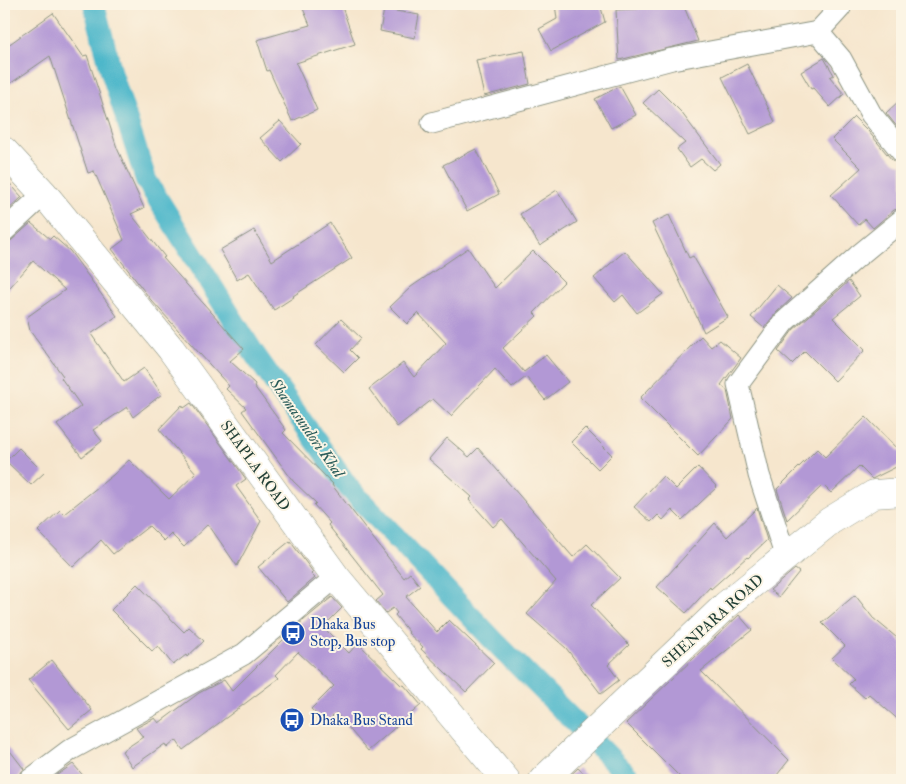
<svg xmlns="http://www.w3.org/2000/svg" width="906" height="784" font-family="'IM FELL Double Pica',serif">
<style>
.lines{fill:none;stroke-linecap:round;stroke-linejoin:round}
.canal{stroke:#4db7ca;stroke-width:22}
.building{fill:#b298d5}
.street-casing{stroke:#8a9280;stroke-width:23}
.secondary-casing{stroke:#8a9280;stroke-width:29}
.street{stroke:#fff;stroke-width:21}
.secondary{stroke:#fff;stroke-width:28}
.labels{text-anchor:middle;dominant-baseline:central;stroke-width:4;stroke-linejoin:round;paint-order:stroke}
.street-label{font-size:15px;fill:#1f3d34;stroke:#fcf5e5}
.transit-label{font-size:15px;fill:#164399;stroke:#fcf5e5;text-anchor:start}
.water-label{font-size:16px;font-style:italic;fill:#2a5c5a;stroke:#fcf5e5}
</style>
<rect width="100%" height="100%" fill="#fcf5e5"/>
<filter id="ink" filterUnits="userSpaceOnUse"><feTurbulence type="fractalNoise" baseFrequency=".02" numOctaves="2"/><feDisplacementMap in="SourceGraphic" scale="10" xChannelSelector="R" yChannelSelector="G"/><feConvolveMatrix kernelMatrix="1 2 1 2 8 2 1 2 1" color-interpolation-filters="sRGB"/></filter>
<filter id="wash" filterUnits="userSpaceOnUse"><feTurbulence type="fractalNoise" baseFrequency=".0096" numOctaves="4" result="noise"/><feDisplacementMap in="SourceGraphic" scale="20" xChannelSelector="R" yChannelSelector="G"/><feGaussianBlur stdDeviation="1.12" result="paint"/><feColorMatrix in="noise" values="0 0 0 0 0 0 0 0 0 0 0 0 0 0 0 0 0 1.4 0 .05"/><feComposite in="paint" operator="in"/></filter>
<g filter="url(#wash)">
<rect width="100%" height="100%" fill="#f6e6cd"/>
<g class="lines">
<path class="canal" d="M94 4 112 74 146 180 253 352 349 488 495 642 632 780"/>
</g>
<g id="blocks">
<path class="building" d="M301 4H341L355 44 296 63 317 110 292 121 269 70 267 71 257 40 310 25Z
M555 4H600L605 22 551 51 539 29 557 19Z
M650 4H683L698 41 619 60 616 10 637 9Z
M384 9 419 15 415 38 380 31Z
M53 13 83 56 87 55 117 148 144 208 131 214 165 257 163 258 244 349 230 361 255 384 254 386 286 430 283 433 333 484 332 485 404 578 410 573 420 586 406 597 437 632 449 620 494 663 466 692 421 649 423 647 408 633 409 632 395 615 397 613 393 608 386 613 376 601 383 595 328 525 330 523 314 505 316 503 293 481 242 411 246 408 226 389 229 386 151 300 112 249 124 240 94 171 88 173 50 56 4 88V48Z
M524 51 530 84 484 96 476 60Z
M824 58 834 75 830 77 844 94 830 107 813 88 811 89 801 72Z
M747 64 775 122 750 134 722 77Z
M620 86 636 115 611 128 595 99Z
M658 89 681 112 720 164 713 170 701 159 690 167 677 149 685 143 643 103Z
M902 98V133L886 113Z
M854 117 868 131 892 160 897 163 902 164V208L894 210 873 228 865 219 858 225 831 195 861 168 832 139Z
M280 121 301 144 282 162 260 138Z
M476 149 499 194 467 211 443 165Z
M4 177 22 197 4 214Z
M557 190 577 222 540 246 520 214Z
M669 215 689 258 693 256 728 317 704 332 652 223Z
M31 223 50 239 53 236 70 251 117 316 91 334 124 382 144 368 162 394 133 417 127 407 93 430 102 441 82 457 57 425 81 406 61 378 63 376 30 331 27 317 65 290 33 261 4 294V243L12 240Z
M330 223 352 258 293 296 294 297 274 310 249 273 237 280 220 250 254 230 272 261Z
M468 248 495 288 533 251 564 282 534 313 537 316 503 348 524 372 546 355 568 382 545 400 526 377 512 388 495 369 451 416 433 399 397 427 369 389 403 363 414 377 446 343 418 313 407 324 390 307 411 287Z
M625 251 663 294 637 313 623 295 615 302 594 278Z
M849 281 860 296 833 318 865 350 835 381 805 351 792 364 778 351 793 330Z
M777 285 792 298 776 313 764 328 751 317Z
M341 319 361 338 350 350 358 358 344 372 316 345Z
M701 336 711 347 720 340 741 358 721 385 727 390 733 419 698 456 640 398Z
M191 403 246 479 236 486 261 521 237 566 208 524 184 547 171 534 164 541 149 526 113 554 101 540 73 567 38 531 60 510 64 514 113 475 129 460 169 499 196 473 159 429 182 405 184 408Z
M866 417 902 454V464L872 479 859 466 831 493 823 485 787 520 777 489 817 449 825 457Z
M585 428 612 455 598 469 571 442Z
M447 438 469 457 478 448 573 557 587 544 620 578 591 605 629 645 608 665 619 680 601 694 566 648 527 614 556 581 502 519 493 527 469 500 472 497 429 459Z
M19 448 44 473 31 485 6 461Z
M698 467 717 487 682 520 672 510 663 520 658 515 651 522 634 507 663 476 676 489Z
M757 508 767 540 748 558 747 557 711 589 710 587 686 613 657 587 715 523 727 537Z
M290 541 313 572 311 574 315 578 287 602 258 567Z
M795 569 799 572 779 597 770 590Z
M137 584 184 632 189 627 204 641 187 657 186 655 173 665 158 646 152 651 111 610Z
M855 595 873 618 902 642V723L869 694 865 698 849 684 854 679 832 658 845 646 822 623Z
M332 597 342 608 323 627 349 653 358 643 402 686 404 685 421 705 368 751 336 713 326 723 311 709 334 686 298 652 276 675 279 678 183 750 176 740 167 748 165 744 132 767 122 751 143 737 136 728 155 718 159 723 199 693 224 680 232 691 298 625Z
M739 615 752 630 701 671 789 760 773 780H683L626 723Z
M52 660 92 710 69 729 28 680Z
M4 743 24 769 19 775 18 780H4Z
M73 764 87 780H50Z
M578 768 591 780H565Z"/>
</g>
</g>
<g filter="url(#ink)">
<use href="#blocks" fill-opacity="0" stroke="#8a9280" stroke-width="1"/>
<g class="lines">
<defs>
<path id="street" d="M818 32 841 59 871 114 902 152
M432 123 672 59 818 32 840 8 839 4
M4 231 44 194
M786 558 759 475 738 384 784 322 858 256 902 220
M30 780 70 750 244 654 336 577"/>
<path id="secondary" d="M4 151 44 194 171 349 336 577 506 780
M543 780 725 606 830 521 874 494 902 492"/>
</defs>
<use href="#street" class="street-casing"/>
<use href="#secondary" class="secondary-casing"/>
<use href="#street" class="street"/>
<use href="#secondary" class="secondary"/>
</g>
</g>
<defs>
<symbol id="bus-disc" viewBox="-11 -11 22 22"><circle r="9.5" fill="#1a4fb4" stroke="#fcf5e5"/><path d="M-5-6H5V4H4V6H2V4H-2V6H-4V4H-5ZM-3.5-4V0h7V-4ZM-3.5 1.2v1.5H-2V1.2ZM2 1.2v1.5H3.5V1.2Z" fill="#fff"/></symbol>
</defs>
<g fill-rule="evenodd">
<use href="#bus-disc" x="279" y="619" width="28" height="28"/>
<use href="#bus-disc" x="278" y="706" width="28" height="28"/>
</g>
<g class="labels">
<g class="street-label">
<text transform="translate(255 466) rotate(54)">SHAPLA ROAD</text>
<text transform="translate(713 621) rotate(-42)">SHENPARA ROAD</text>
</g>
<g class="transit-label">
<text x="310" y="624">Dhaka Bus<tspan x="310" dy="17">Stop, Bus stop</tspan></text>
<text x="310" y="720">Dhaka Bus Stand</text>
</g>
<g class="water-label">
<text transform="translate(307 428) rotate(55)">Shamasundori Khal</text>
</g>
</g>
<rect width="906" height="784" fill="none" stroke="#fcf5e5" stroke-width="20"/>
</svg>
